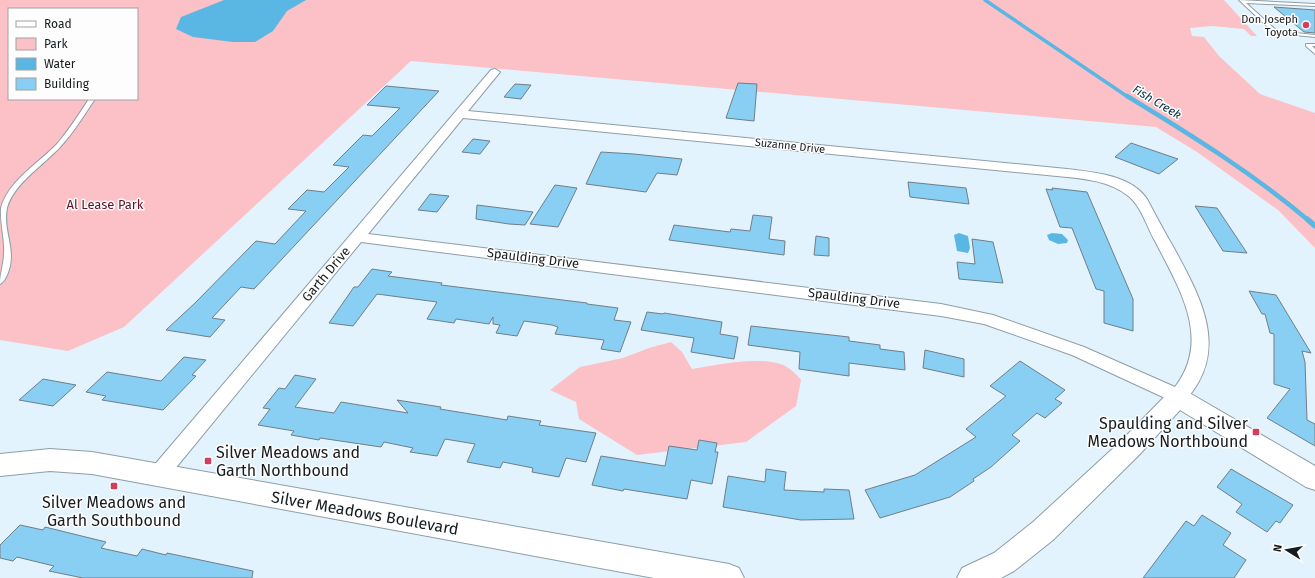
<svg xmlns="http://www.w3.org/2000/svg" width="1315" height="578" font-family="'Fira Sans',sans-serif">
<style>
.green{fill:#fbc1c6;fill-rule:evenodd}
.water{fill:#5ab7e4}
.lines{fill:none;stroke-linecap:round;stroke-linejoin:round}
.stream-far2{stroke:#5ab7e4;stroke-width:3.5}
.stream-far1{stroke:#5ab7e4;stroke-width:4.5}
.stream{stroke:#5ab7e4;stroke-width:5.5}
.building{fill:#89cff4;stroke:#6f7e87}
.service-casing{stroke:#8e9ea7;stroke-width:2}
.minor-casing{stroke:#8e9ea7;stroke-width:2}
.tertiary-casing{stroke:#8e9ea7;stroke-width:2}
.service{fill:#fff;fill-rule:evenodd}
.minor{fill:#fff;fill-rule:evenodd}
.tertiary{fill:#fff;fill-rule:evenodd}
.poi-dot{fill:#cf405d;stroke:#fdfdfd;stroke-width:1.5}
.labels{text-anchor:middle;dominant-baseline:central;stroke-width:3;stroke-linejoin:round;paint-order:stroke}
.far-poi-label{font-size:11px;fill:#151b1e;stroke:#fdfdfd;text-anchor:end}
.far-street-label{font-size:11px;fill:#151b1e;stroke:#fdfdfd}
.far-water-label{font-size:12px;font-style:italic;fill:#032f41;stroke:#fdfdfd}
.park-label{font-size:13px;fill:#621225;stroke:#fdfdfd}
.street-label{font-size:13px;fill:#151b1e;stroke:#fdfdfd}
.near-poi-label{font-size:16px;fill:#151b1e;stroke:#fdfdfd;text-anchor:end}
.near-street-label{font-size:16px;fill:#151b1e;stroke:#fdfdfd}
</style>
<rect width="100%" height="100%" fill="#e2f3fd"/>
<path class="green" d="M0 0H1224L1257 36H1251L1244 29 1212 26 1190 28 1192 36 1204 37 1219 56 1260 94 1315 113V248L1278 210 1197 152 1156 127 411 61 124 327 68 351 0 340ZM9 9H137V99H9Z
M671 342 682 352 692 369C716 365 769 353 790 369 794 372 798 376 801 380L796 406 746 442 637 455 579 419 576 402 550 390 580 367 623 358 649 348Z"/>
<path class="water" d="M224 0H306L287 11 273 31 255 42H233L193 37 176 29 181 17Z
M959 233 968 236 970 248 968 253 957 251 954 235Z
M1052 233 1062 234 1068 240 1067 243 1058 244 1049 240 1047 235Z"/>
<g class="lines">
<path class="stream-far2" d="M985 0 1128 97"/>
<path class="stream-far1" d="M1127 96C1191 135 1251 172 1308 220"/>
<path class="stream" d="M1307 219 1315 226"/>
</g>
<path class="building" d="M1274 7 1315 10V33L1304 32Z
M738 83 757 84 754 121 726 118Z
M515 84 531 85 521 99 504 97Z
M386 86 439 91 254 289 241 287 212 318 225 320 210 337 166 330 195 303 256 241 275 244 306 211 288 209 307 190 324 192 349 167 333 165 363 135 372 136 400 108 367 105Z
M473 139 490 141 480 154 462 152Z
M1131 143 1178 159 1159 174 1115 157Z
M601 152 634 154 682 159 677 175 657 173 646 192 586 184Z
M908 182 966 188 969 204 910 197Z
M555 185 577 188 558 227 530 224Z
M1052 188 1087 192 1133 299V331L1104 323V291L1096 289 1072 228 1060 227 1046 189 1053 190Z
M430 194 449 196 437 212 418 210Z
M477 205 533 212 525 225 509 224 476 219Z
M1195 206 1217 208 1247 253 1223 251Z
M753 215 772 217 769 239 785 241 784 255 669 240 674 225 730 232 731 229 750 231Z
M816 236 829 238V256L814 255Z
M972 239 993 242 1003 283 959 279 957 262 975 264Z
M372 269 392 272 388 276 442 283 441 285 587 303V304L618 308 614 320 631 322 620 352 601 349 604 340 555 334 558 327 552 325 524 321 517 336 496 333 500 325 493 324V317L489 324 456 319 454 323 427 319 437 302 377 294 353 326 329 323 354 287H358Z
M1249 291 1276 295 1311 353 1302 351 1305 362 1307 420 1315 424V446L1267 418 1290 389 1274 384V334L1270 333 1265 314H1262Z
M647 312 663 314 664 313 722 322 720 334 738 337 734 359 691 352 694 338 641 330Z
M751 326 849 337V341L880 345V349L904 352 905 370 849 363V376L799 369 800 352 748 345Z
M925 350 964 359V377L923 368Z
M184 357 206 360 192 375 196 376 163 410 102 400 106 396 86 392 107 372 161 381Z
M1020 361 1065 390 1055 399 1062 403 1045 418 1037 413 1012 435 1020 441 991 467 973 479 974 481 950 497 880 518 865 490 915 475 976 437 966 429 1006 396 990 386Z
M295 375 316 379 295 407 334 413 341 402 408 413 397 400 441 407 440 409 507 420 508 416 541 421 539 425 596 433 586 462 566 458 559 477 532 472 533 468 503 462 500 468 467 462 475 444 445 439 437 456 410 452 413 448 384 442 381 447 320 438 319 440 291 435 294 431 258 425 270 409 263 408 279 388 285 389Z
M43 379 76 385 53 406 19 400Z
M699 440 717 443 715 452H718L712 484 691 480 687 499 624 489 623 491 592 485 601 456 665 466 669 446 697 450Z
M766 469 786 472 784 490 824 492V489L849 490 854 519 801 520 723 507 728 476 765 482Z
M1231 469 1293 505 1280 523 1276 521 1267 532 1236 512 1242 504 1217 487Z
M1202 515 1231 533 1223 545 1246 560 1234 578H1143L1186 521 1194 526Z
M20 525 43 530 45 527 106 542 101 548 137 556 142 549 166 555 167 553 253 571 252 578H83L49 571 54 566 17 557 13 561 0 558V545Z"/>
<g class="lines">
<defs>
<path id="service" d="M1239 0 1315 4V6L1246 3 1277 31 1315 35V37L1274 33Z
M1306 44H1315V46H1312L1315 49V54L1306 46Z
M89 99H95C84 115 74 132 61 146 45 164 13 184 7 208 2 231 18 251 7 275 5 279 4 282 0 284 0 273 4 264 4 253 5 239 0 223 1 208 8 181 39 163 57 144 69 130 79 114 89 99Z"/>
<path id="minor" d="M495 69 500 72 468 111 1067 169C1093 172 1131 175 1147 199 1156 216 1165 233 1175 250 1197 291 1224 338 1198 383 1193 391 1187 401 1178 404L1072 355 984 324 941 316 361 242 165 481 158 484 151 481 148 475 151 469 491 70ZM463 118 1067 177C1088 179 1110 182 1127 195 1141 205 1147 227 1155 241 1179 288 1212 339 1175 387L1084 347 993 315 941 304 368 234Z"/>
<path id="tertiary" d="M1178 388 1186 391 1315 466V490L1306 487 1180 410 1139 455 1053 540 1014 571 1001 578H957L962 568 994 553 1033 522 1121 441 1170 391Z
M50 449 92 452 729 564 739 568 744 578H654L92 474 50 471 0 476V454Z"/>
</defs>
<use href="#service" class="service-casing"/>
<use href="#minor" class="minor-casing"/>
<use href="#tertiary" class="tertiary-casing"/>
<use href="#service" class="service"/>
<use href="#minor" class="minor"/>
<use href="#tertiary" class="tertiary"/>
</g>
<g class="poi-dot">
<circle cx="1306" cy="25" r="4"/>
<rect x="1252" y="428" width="8" height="8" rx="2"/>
<rect x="204" y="457" width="8" height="8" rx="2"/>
<rect x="110" y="482" width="8" height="8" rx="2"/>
</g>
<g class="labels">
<g class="far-poi-label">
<text x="1298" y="19">Don Joseph<tspan x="1298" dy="13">Toyota</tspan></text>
</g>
<g class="far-street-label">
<text transform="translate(790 146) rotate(6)">Suzanne Drive</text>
</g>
<g class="far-water-label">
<text transform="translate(1157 102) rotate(31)">Fish Creek</text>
</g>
<g class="park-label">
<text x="105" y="204">Al Lease Park</text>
</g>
<g class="street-label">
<text transform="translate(533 258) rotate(7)">Spaulding Drive</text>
<text transform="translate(326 274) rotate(-50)">Garth Drive</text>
<text transform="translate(854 298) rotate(7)">Spaulding Drive</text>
</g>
<g class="near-poi-label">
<text x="1248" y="423">Spaulding and Silver<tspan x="1248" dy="18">Meadows Northbound</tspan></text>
<text x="216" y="452" text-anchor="start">Silver Meadows and<tspan x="216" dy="18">Garth Northbound</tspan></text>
<text x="114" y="502" text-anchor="middle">Silver Meadows and<tspan x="114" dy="18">Garth Southbound</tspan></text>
</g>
<g class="near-street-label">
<text transform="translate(365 513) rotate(10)">Silver Meadows Boulevard</text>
</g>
</g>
<rect x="8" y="8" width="130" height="92" fill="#fdfdfd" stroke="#a0a3a4"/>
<rect x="16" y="21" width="20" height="6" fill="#ffffff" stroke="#a0a3a4"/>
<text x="44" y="28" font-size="12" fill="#151b1e">Road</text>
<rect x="16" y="38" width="20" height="12" fill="#fbc1c6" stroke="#a0a3a4"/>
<text x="44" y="48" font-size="12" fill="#151b1e">Park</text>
<rect x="16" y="58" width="20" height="12" fill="#5ab7e4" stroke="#a0a3a4"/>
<text x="44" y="68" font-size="12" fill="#151b1e">Water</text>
<rect x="16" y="78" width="20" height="12" fill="#89cff4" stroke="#a0a3a4"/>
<text x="44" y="88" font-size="12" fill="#151b1e">Building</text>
<g transform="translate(1287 550) rotate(281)" stroke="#fdfdfd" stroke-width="3" paint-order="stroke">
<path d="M0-3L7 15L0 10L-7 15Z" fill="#151b1e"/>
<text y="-6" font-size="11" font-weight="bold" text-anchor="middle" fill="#151b1e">N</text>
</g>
</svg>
